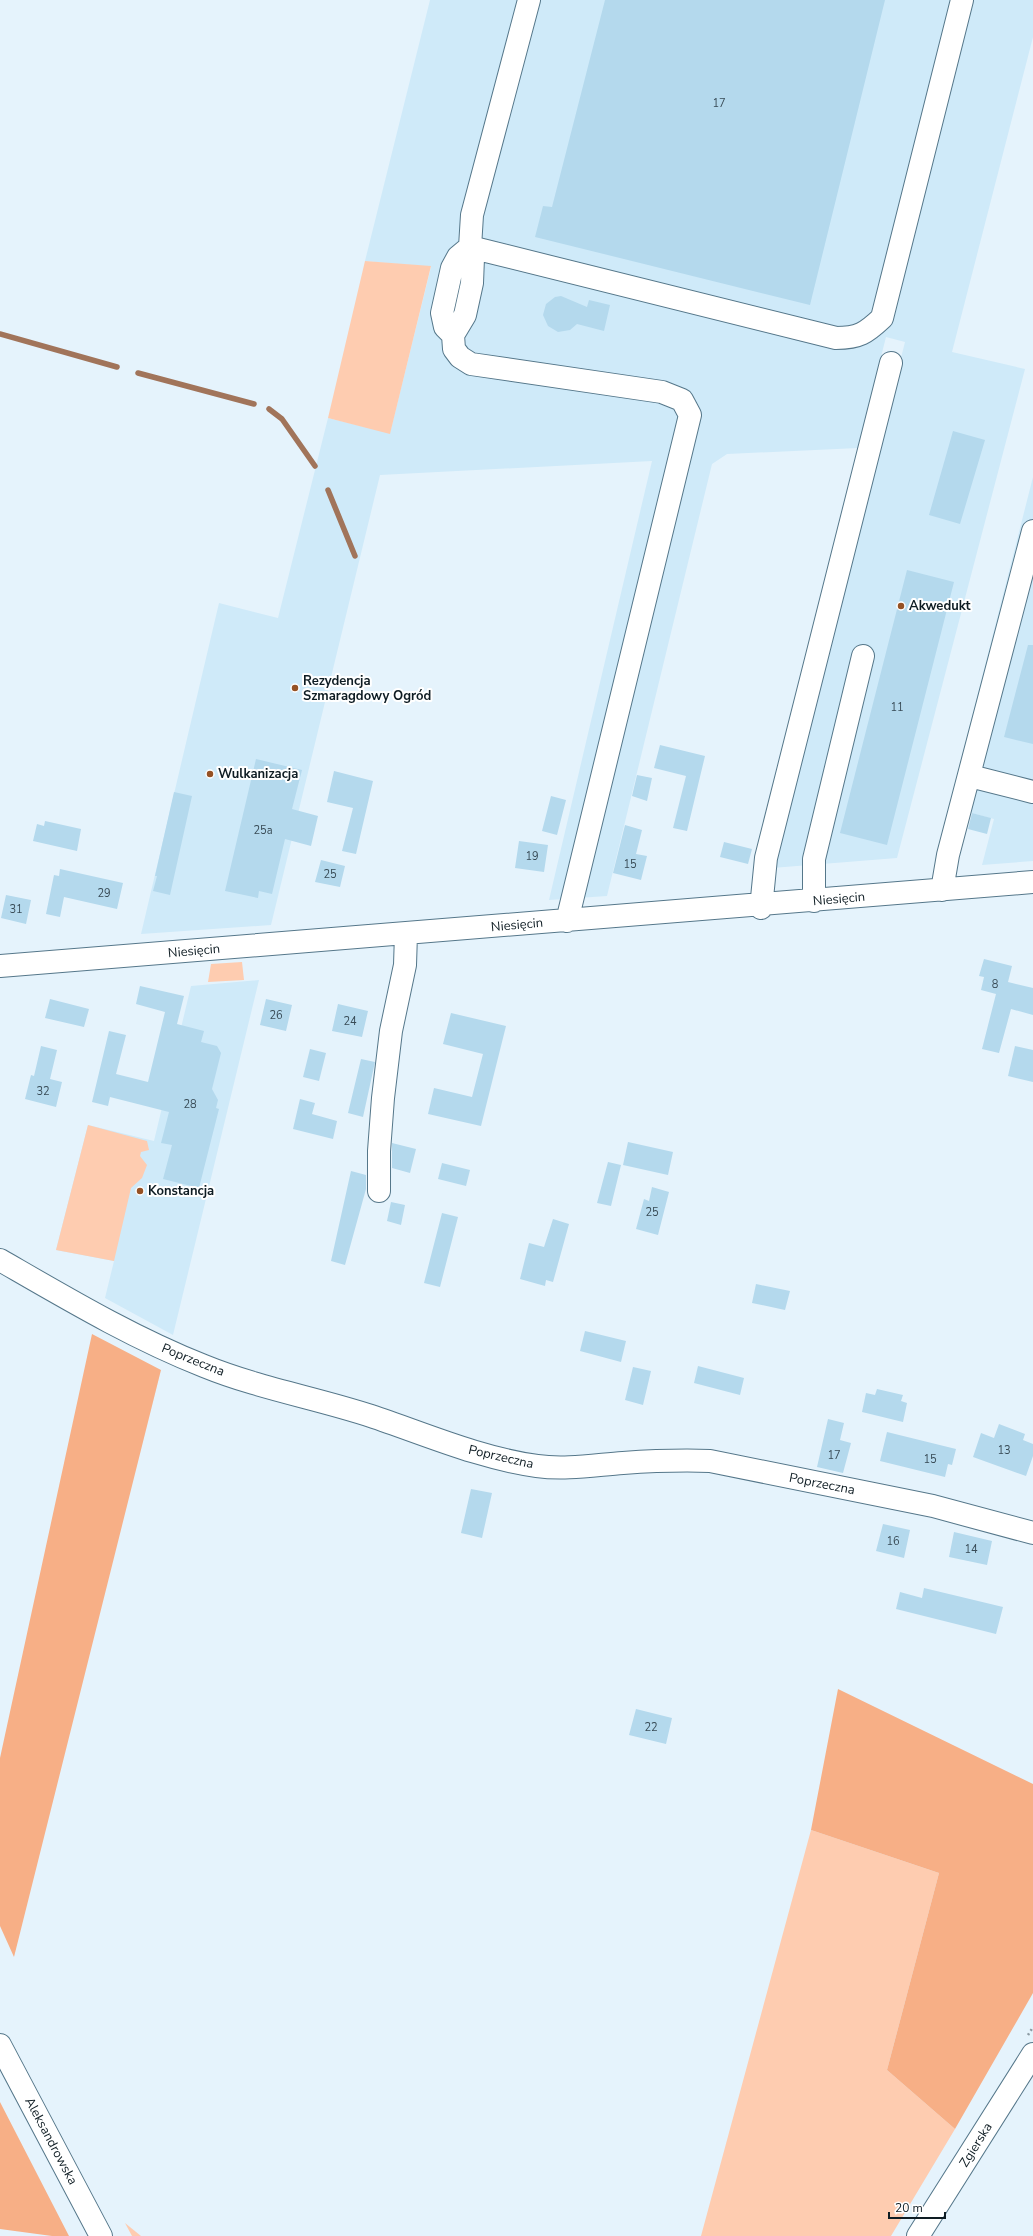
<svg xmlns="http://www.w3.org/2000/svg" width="1033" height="2236" font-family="'Nunito Sans',sans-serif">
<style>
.built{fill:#cfeaf9}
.green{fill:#feccb0}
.forest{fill:#f7af86}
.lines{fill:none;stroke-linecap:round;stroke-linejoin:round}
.stream{stroke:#a1745a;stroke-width:5.5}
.building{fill:#b4d9ed}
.minor-casing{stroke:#55778a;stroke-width:24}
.major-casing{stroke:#55778a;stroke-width:24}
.path{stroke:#8c9aa2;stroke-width:2.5;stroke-dasharray:2 3;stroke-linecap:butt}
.minor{stroke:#fff;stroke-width:22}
.major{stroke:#fff;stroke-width:22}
.poi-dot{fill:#955124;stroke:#fff;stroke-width:1.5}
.labels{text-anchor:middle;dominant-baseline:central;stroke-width:4;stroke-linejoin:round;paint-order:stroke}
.number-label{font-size:11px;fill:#384b56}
.poi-label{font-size:13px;font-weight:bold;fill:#0e1c23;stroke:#fff;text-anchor:start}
.street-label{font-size:13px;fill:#0e1c23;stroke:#fff}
</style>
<rect width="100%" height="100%" fill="#e5f3fc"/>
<path class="built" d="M430 0H1033V37L952 352 1025 369 897 858 772 868 905 342 886 337 858 448 727 454 712 464 607 896 549 900 652 461 380 475 271 925 141 934 219 603 278 618 328 418 390 433 431 267 365 261Z
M1033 477V861L982 865 994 819 949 807Z
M259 980 173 1335 105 1298 114 1261 56 1250 88 1125 154 1141 191 986Z"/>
<path class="green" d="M365 261 431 266 390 434 328 418Z
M242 962 244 980 208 982 211 964Z
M88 1125 147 1141 149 1150 141 1152 140 1156 147 1165 142 1178 131 1188 114 1261 56 1250Z
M811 1830 939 1873 887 2070 955 2129 891 2236H701Z
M125 2223 141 2236H132Z"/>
<path class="forest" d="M92 1334 161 1370 14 1957 0 1926V1758Z
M838 1689 1033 1784V1993L955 2129 887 2070 939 1873 811 1830Z
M0 2102 69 2236H52L0 2229Z"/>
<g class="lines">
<path class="stream" d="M0 334 117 367
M138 373 254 404
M269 409 282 419 315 466
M328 490 355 556"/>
</g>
<path class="building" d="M605 0H885L810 305 535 237 543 206 552 207Z
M561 296 587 307 589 300 610 305 604 331 577 324 570 330 558 332 548 326 543 315 546 304 555 297Z
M953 431 985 440 960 524 929 515Z
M907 570 954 582 887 845 840 833Z
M1028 645H1033V744L1004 737Z
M660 745 705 756 687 831 673 828 686 776 654 768Z
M256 759 302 770 292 809 318 816 311 846 285 839 272 894 259 891 258 898 225 891Z
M334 771 373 781 356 854 342 851 353 808 327 802Z
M637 775 652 778 647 801 632 796Z
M174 792 192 796 170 895 153 891 157 876H155Z
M551 796 566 800 557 835 542 831Z
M972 813 991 818 987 834 968 829Z
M45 821 81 829 77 851 33 841 37 824 44 826Z
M625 825 642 830 636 854 647 856 641 880 613 873Z
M519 841 548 845 544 872 515 868Z
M724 842 752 849 748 864 720 857Z
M321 860 345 866 340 887 315 882Z
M60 869 123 883 117 909 64 897 60 917 46 914 54 875 59 876Z
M6 895 31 900 26 924 1 918Z
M984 959 1012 966 1008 982 1033 988V1015L1011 1009 999 1053 982 1049 996 994 981 990 984 977 979 976Z
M140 986 184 996 177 1024 204 1031 201 1042 217 1046 221 1053 212 1089 218 1100 216 1108 219 1109 199 1188 163 1179 172 1145 161 1143 169 1112 110 1097 108 1106 92 1102 109 1031 126 1035 116 1074 148 1082 165 1012 136 1004Z
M50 999 89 1009 84 1027 45 1018Z
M266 999 292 1005 286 1031 260 1025Z
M338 1004 368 1011 362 1037 332 1031Z
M451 1013 506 1026 481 1126 428 1114 434 1088 472 1097 483 1054 443 1044Z
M41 1046 57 1050 50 1079 62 1082 56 1107 25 1099 31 1075 34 1076Z
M1015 1046 1033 1050V1082L1008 1076Z
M310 1049 326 1053 319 1081 303 1077Z
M361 1059 375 1062 363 1117 348 1113Z
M300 1099 315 1103 312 1114 337 1121 333 1139 293 1129Z
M628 1142 673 1152 668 1175 623 1165Z
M392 1143 416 1149 410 1173 392 1168Z
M608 1162 621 1165 611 1206 597 1203Z
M442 1163 470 1170 466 1186 438 1179Z
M351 1171 366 1175V1189L345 1265 331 1261Z
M652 1187 669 1192 658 1235 636 1229 644 1199 649 1201Z
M391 1202 405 1205 401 1225 387 1221Z
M442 1213 458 1217 440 1287 424 1283Z
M553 1219 569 1224 553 1282 546 1280 545 1286 520 1279 529 1243 544 1247Z
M756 1284 790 1291 785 1310 752 1303Z
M585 1331 626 1341 621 1362 580 1351Z
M698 1366 744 1378 740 1395 694 1383Z
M633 1367 651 1371 643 1405 625 1400Z
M877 1389 903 1395 901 1401 907 1403 903 1422 862 1412 866 1393 875 1395Z
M828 1419 844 1423 840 1440 851 1443 843 1473 817 1467Z
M999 1424 1025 1434 1023 1440 1033 1444V1456L1026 1476 973 1457 981 1433 994 1438Z
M887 1432 956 1449 952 1465 948 1464 945 1477 880 1461Z
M471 1489 492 1493 482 1538 461 1533Z
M883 1524 910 1530 904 1558 876 1551Z
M954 1532 992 1541 987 1565 949 1557Z
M924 1588 1003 1607 996 1634 896 1609 900 1592 922 1598Z
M636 1709 672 1718 666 1744 629 1735Z"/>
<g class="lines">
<defs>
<path id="minor" d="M529 0 472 215 470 247 473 258 472 283 465 315 453 335 454 349 460 357 471 364 662 392 682 400 690 415 567 921
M470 247 836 338C859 338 866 333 882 318L962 0
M453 335 445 327 442 313 452 268 458 257 470 247
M970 776 1033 792
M942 890 948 855 1033 531
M814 901V859L863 656
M761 908 766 858 891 363
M0 966 1033 882
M379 1191V1151L383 1098 391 1031 405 965 406 934
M0 1260C66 1298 133 1338 204 1366 258 1388 316 1398 371 1416 425 1434 479 1458 537 1466 565 1470 595 1465 623 1463 652 1461 681 1460 710 1461L933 1506 1033 1533"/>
<path id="major" d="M0 2045 101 2236
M918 2236 1033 2054"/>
</defs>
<use href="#minor" class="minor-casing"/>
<use href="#major" class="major-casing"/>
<path class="path" d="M1028 2035 1033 2027"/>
<use href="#minor" class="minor"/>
<use href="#major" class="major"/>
</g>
<g class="poi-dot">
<circle cx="901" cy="606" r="4"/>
<circle cx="295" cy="688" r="4"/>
<circle cx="210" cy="774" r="4"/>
<circle cx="140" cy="1191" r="4"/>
</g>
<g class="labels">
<g class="number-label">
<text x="719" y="103">17</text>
<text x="897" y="707">11</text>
<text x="263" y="830">25a</text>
<text x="532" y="856">19</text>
<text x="630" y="864">15</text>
<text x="330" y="874">25</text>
<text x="104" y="893">29</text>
<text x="16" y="909">31</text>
<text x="995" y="984">8</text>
<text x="276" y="1015">26</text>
<text x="350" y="1021">24</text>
<text x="43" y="1091">32</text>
<text x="190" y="1104">28</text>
<text x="652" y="1212">25</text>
<text x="1004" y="1450">13</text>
<text x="834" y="1455">17</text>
<text x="930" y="1459">15</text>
<text x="893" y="1541">16</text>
<text x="971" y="1549">14</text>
<text x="651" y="1727">22</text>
</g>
<g class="poi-label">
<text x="909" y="606">Akwedukt</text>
<text x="303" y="681">Rezydencja<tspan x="303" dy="15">Szmaragdowy Ogród</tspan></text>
<text x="218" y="774">Wulkanizacja</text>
<text x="148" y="1191">Konstancja</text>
</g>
<g class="street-label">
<text transform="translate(839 899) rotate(-5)">Niesięcin</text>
<text transform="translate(517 925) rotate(-5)">Niesięcin</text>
<text transform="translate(194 951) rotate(-5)">Niesięcin</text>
<text transform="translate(193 1360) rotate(22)">Poprzeczna</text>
<text transform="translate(501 1457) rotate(13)">Poprzeczna</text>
<text transform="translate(822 1484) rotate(11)">Poprzeczna</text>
<text transform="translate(51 2141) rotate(62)">Aleksandrowska</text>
<text transform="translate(976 2145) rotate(-58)">Zgierska</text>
</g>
</g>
<path d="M889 2212v6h56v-6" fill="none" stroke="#0e1c23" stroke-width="2"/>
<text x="895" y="2212" font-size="12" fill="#0e1c23" stroke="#ffffff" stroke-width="3" paint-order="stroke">20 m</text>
</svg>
